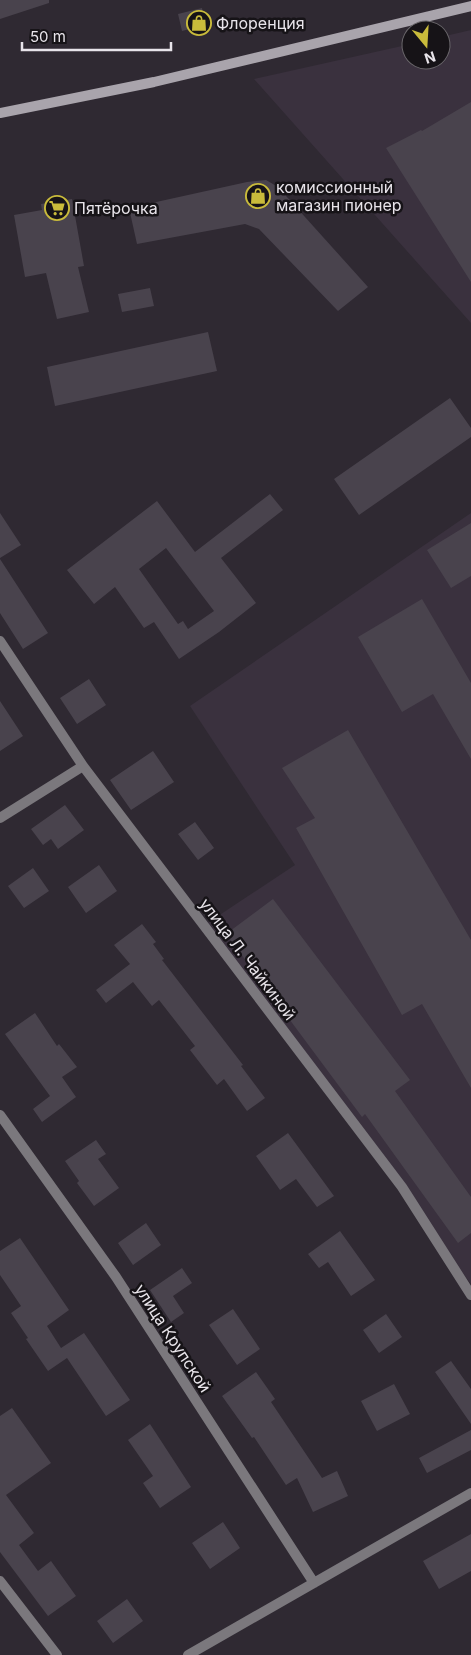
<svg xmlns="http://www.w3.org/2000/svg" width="471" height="1655" font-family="Inter,sans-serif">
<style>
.built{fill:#3a313e}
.building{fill:#49434d;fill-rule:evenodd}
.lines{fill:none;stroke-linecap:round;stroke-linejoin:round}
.minor{stroke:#7b787d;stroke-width:10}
.secondary{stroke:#a9a4ac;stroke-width:10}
.labels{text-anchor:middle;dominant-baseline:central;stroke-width:5;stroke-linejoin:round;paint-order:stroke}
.poi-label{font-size:16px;fill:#e8e4ea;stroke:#161317;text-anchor:start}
.street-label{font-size:16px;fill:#e8e4ea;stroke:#161317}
</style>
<rect width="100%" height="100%" fill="#2f2932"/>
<path class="built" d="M471 30V323L254 79 411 44V60H441V37Z
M471 513V1284L200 928 295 865 190 706Z"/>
<path class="building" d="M0 0H49V3L0 19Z
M202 8 205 25 182 31 178 14Z
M471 102V282L386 148 421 130 422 131Z
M266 180 278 187 368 287 338 311 259 229 245 224 137 244 129 208 247 182Z
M72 199 84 266 78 267 89 312 57 319 46 273 25 277 14 215 42 210 41 204Z
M150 288 154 306 122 312 118 294Z
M208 332 217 371 55 406 47 367Z
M450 398 471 428V437L359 515 334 479Z
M270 494 283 510 221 558 256 603 219 632 179 659 154 622 144 628 115 587 94 604 67 570 157 501 195 552ZM166 548 214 611 188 629 183 621 178 624 139 569Z
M0 513 21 545 0 558Z
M471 523V576L451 588 427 550Z
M0 559 48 633 23 649 0 613Z
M422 599 471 683V759L433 694 402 712 358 637Z
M89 679 106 705 77 724 60 698Z
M0 701 23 736 0 751Z
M348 730 471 940V1088L422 1004 402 1015 296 828 315 818 282 768Z
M153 751 174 782 131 810 110 780Z
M65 805 84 830 58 849 51 839 43 845 31 829Z
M195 822 214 848 198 860 178 834Z
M99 865 117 891 86 913 68 887Z
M33 868 49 891 24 908 8 886Z
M273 899 410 1080 395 1091 471 1197V1233L458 1243 365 1114 362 1117 226 934Z
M142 924 156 942 153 944 164 959 162 960 243 1065 241 1066 265 1098 247 1111 224 1079 217 1085 190 1050 195 1046 159 1000 152 1006 133 982 106 1003 96 990 130 964 114 945Z
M35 1013 57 1046 59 1044 77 1067 62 1077 76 1097 42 1122 33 1109 50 1096 5 1034Z
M288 1133 334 1196 317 1207 296 1179 280 1190 256 1156Z
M96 1140 106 1154 98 1159 119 1188 94 1206 77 1183 79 1181 65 1161Z
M146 1223 161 1245 133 1265 118 1243Z
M340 1231 375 1280 351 1296 328 1262 319 1268 308 1254Z
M20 1238 69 1310 47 1326 61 1348 84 1333 130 1400 106 1416 67 1358 48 1371 26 1339 28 1338 11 1313 21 1306 0 1275V1251Z
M182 1268 192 1283 173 1296 184 1313 171 1322 150 1290Z
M233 1309 260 1349 237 1365 209 1325Z
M386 1314 402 1337 379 1353 363 1330Z
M451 1361 471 1389V1424L435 1372Z
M256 1372 275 1399 271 1402 322 1478 337 1471 348 1496 313 1512 297 1478 286 1485 254 1437 252 1438 222 1396Z
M394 1384 410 1414 377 1431 361 1401Z
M12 1408 51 1463 6 1495 34 1533 19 1545 38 1571 51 1561 76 1596 48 1616 0 1552V1416Z
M150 1424 191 1487 160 1508 143 1483 153 1476 128 1440Z
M471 1430V1450L427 1473 419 1458Z
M223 1522 240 1548 210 1569 192 1543Z
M471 1534V1571L439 1589 423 1561Z
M127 1599 143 1621 113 1643 97 1621Z"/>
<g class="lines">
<path class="minor" d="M0 641 83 766 402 1187 471 1295
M0 818 83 766
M0 1115 116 1277 314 1583
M0 1581 57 1655
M188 1655 471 1493"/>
<path class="secondary" d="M0 113 154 82 471 6"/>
</g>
<defs>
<symbol id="shop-ring" viewBox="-11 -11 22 22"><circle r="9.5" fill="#161317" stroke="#c9bb3b" stroke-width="1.5"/><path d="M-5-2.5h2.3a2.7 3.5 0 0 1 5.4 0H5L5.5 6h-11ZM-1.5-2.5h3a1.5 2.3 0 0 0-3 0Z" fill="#c9bb3b"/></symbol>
<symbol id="supermarket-ring" viewBox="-11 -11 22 22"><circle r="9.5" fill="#161317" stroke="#c9bb3b" stroke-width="1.5"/><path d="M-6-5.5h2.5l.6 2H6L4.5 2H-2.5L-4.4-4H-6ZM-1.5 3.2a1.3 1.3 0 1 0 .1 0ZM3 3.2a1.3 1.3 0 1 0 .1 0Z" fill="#c9bb3b"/></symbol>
</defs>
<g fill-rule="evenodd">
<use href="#shop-ring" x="185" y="9" width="28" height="28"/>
<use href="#shop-ring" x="244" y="182" width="28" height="28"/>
<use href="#supermarket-ring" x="43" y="194" width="28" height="28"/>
</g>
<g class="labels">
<g class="poi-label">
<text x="216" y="23">Флоренция</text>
<text x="276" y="187">комиссионный<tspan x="276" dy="18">магазин пионер</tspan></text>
<text x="74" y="208">Пятёрочка</text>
</g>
<g class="street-label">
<text transform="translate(248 959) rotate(53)">улица Л. Чайкиной</text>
<text transform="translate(173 1338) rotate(57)">улица Крупской</text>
</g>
</g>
<g transform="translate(426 45) rotate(162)"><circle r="24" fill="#161317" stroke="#6a676b"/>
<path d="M0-4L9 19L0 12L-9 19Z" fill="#c9bb3b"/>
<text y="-8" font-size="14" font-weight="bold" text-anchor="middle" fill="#e8e4ea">N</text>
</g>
<path d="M22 42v8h149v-8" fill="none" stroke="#e8e4ea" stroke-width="2.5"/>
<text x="30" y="42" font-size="15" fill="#e8e4ea" stroke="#161317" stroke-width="4" paint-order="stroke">50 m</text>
</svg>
